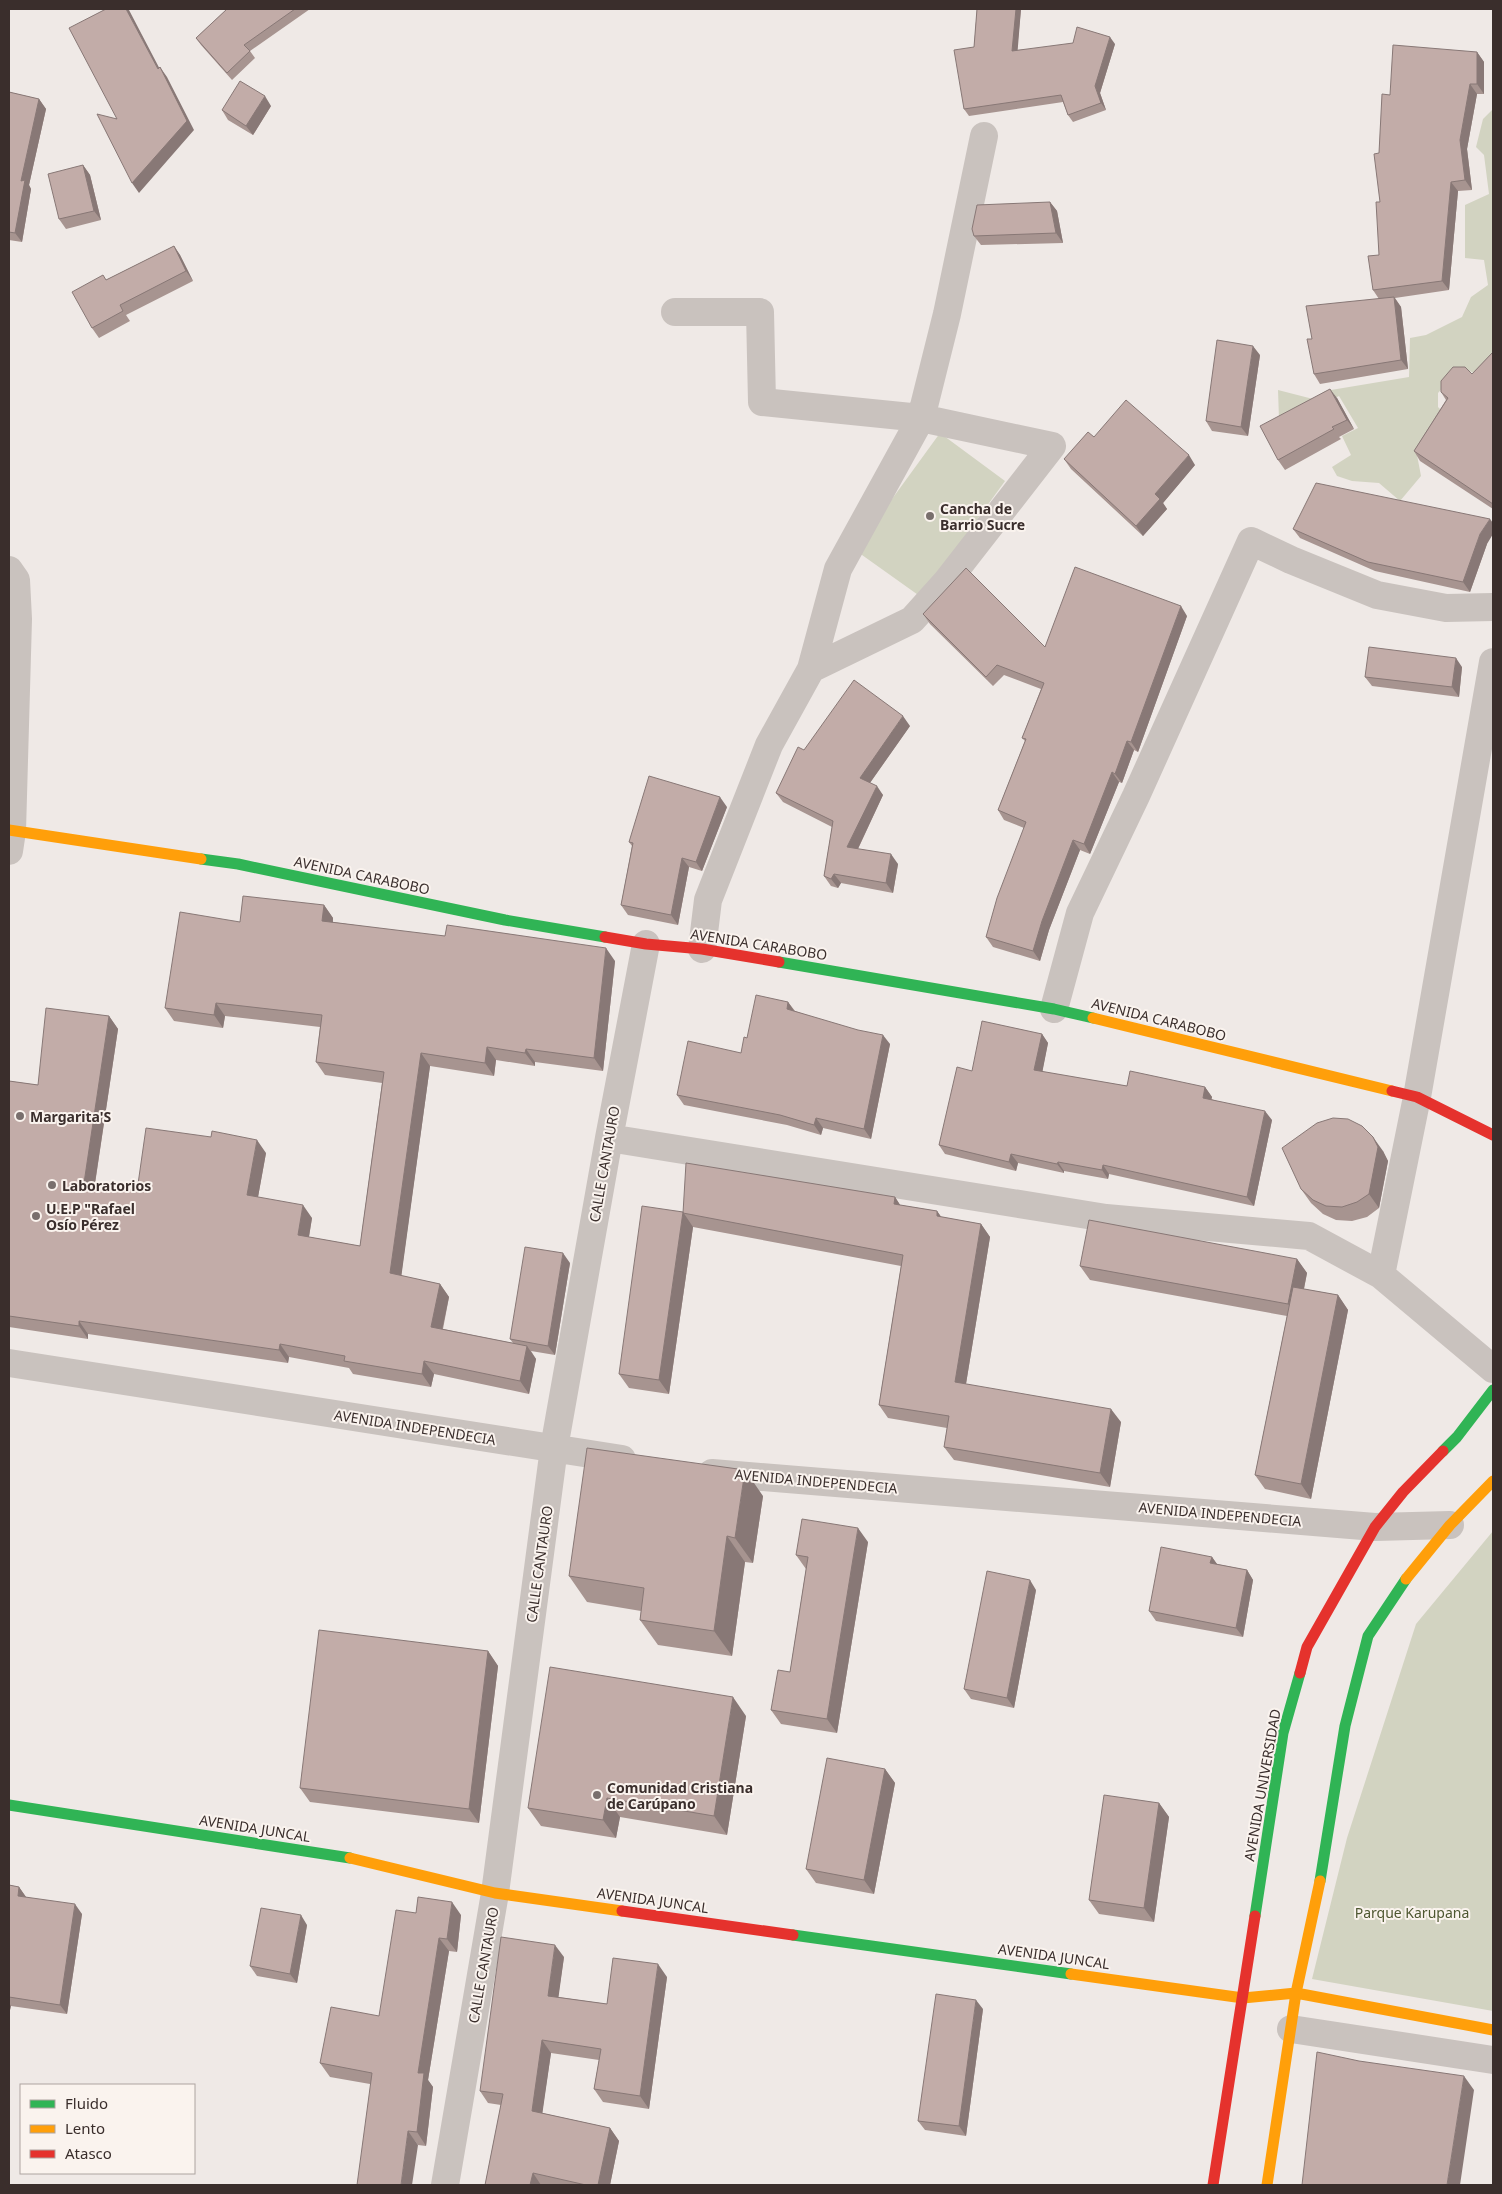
<svg xmlns="http://www.w3.org/2000/svg" width="1502" height="2194" font-family="'Noto Sans',sans-serif">
<style>
.green{fill:#d2d3c1}
.lines{fill:none;stroke-linecap:round;stroke-linejoin:round}
.street{stroke:#c9c2be;stroke-width:28}
.fast{stroke:#30b455;stroke-width:11}
.slow{stroke:#ff9f0a;stroke-width:11}
.jam{stroke:#e5322d;stroke-width:11}
.wall{fill:#a79490}
.shaded-wall{fill:#887876}
.building{fill:#c2aca8;stroke:#887876}
.poi-dot{fill:#796f6d;stroke:#faf3ee;stroke-width:2}
.labels{text-anchor:middle;dominant-baseline:central;stroke-width:4;stroke-linejoin:round;paint-order:stroke}
.poi-label{font-size:14px;font-weight:bold;fill:#3a2e2c;stroke:#faf3ee;text-anchor:start}
.street-label{font-size:14px;fill:#3a2e2c;stroke:#faf3ee}
.park-label{font-size:14px;fill:#4e5731;stroke:#faf3ee}
</style>
<rect width="100%" height="100%" fill="#efe9e6"/>
<path class="green" d="M1493 109V357L1478 375 1461 367 1438 393V407L1445 414 1417 455 1421 476 1400 501 1379 483 1352 481 1337 476 1332 467 1351 455 1342 436 1358 428 1339 396 1296 416 1279 419 1278 390 1313 399 1325 391 1409 377 1410 338 1426 335 1462 317 1471 297 1488 285 1484 260 1465 258V205L1489 194 1484 155 1476 147 1483 119Z
M940 433 1005 481 921 597 855 550Z
M1493 1531V2011L1312 1979 1347 1838 1416 1624Z"/>
<g class="lines">
<path class="street" d="M675 312H760L762 402 921 418 1052 446 947 581 912 620 811 669
M9 570 16 580 18 619 12 831 9 851
M702 949 708 900 769 745 811 669 838 569 921 418 947 314 984 136
M1054 1009 1080 913 1136 796 1251 541 1291 560 1377 595 1446 608 1493 607
M609 1138 1106 1218 1309 1236 1381 1275 1493 1369
M1381 1275 1417 1097 1493 662
M9 1363 622 1459
M712 1473 1375 1527 1450 1525
M1291 2029 1493 2060
M445 2185 495 1893 554 1448 609 1138 646 944"/>
<path class="fast" d="M201 859 238 864 505 920 605 937
M779 962 1054 1009 1093 1018
M1443 1451 1457 1437 1493 1390
M9 1805 350 1858
M1320 1881 1345 1726 1368 1636 1406 1579
M1255 1916 1283 1733 1300 1673
M793 1935 1071 1974"/>
<path class="slow" d="M9 830 201 859
M1093 1018 1392 1091
M1406 1579 1450 1525 1493 1481
M350 1858 495 1893 622 1911
M1071 1974 1243 1998 1296 1993 1493 2030
M1267 2185 1296 1993 1320 1881"/>
<path class="jam" d="M605 937 646 944 702 949 779 962
M1392 1091 1417 1097 1493 1135
M1300 1673 1307 1647 1375 1527 1403 1492 1443 1451
M622 1911 793 1935
M1213 2185 1255 1916"/>
</g>
<path class="wall" d="M227 9H310L250 51 255 58 232 80 201 45 196 38Z
M977 9H1021L1017 50 1115 44 1100 93 1106 110 1073 122 1068 115 1063 102 969 116 964 109 974 47Z
M1477 52 1484 62V94H1477L1467 149 1472 190 1458 191 1449 290 1395 298 1401 307 1408 369 1320 384 1314 374 1312 339 1379 299 1373 290 1379 255 1380 202 1379 153 1390 95Z
M9 92 39 99 46 109 29 185 31 189 22 242 9 240Z
M271 106 253 135 228 120 222 110Z
M83 165 90 175 101 220 66 229 59 219Z
M1050 202 1057 211 1063 243 981 245 974 236Z
M174 246 180 255 193 281 126 315 130 321 99 338 92 328 106 280Z
M1493 352V509L1420 461 1414 451 1446 400 1441 392 1472 374Z
M1260 355 1248 436 1212 431 1206 421Z
M1337 398 1354 429 1339 437 1341 439 1285 470 1278 460Z
M1094 437 1195 465 1163 503 1167 509 1143 536 1071 469 1064 459Z
M1293 529 1487 544 1470 592 1375 571 1300 538Z
M923 614 1045 647 1187 616 1138 752 1134 750 1122 783 1119 782 1090 854 1080 850 1049 930 1040 961 993 947 986 937 1024 828 1004 820 998 810 1025 741 1022 738 1041 689 1004 675 993 686 930 624Z
M1462 667 1459 697 1372 686 1365 677Z
M910 726 870 783 883 795 858 849 898 864 893 893 841 883 838 888 831 886 824 876 832 827 783 802 776 793 804 750Z
M727 807 702 871 689 867 678 925 628 915 621 905 632 846 629 842Z
M324 905 333 918V922L615 961 603 1071 535 1062V1066L496 1060 494 1076 430 1066 401 1276 440 1284 449 1297 443 1329 513 1343 510 1339 570 1263 555 1355 531 1351 536 1359 529 1394 434 1374 431 1387 353 1374 349 1368 289 1357 288 1363 88 1334V1339L9 1327V1081L38 1085 109 1016 118 1029 95 1184 137 1191 266 1153 258 1197 312 1218 309 1237 360 1246 382 1083 325 1075 316 1062 320 1027 225 1016 223 1028 174 1021 165 1008 240 922Z
M788 1002 795 1011 890 1044 871 1139 823 1128 821 1135 787 1125 684 1105 677 1095 741 1053 747 1038Z
M1042 1034 1048 1043 1042 1072 1127 1086 1205 1087 1212 1097 1211 1099 1272 1120 1254 1206 1109 1174 1108 1179 1064 1171V1173L1018 1163 1016 1171 945 1154 939 1145 972 1071Z
M1383 1151 1388 1161 1379 1208 1367 1217 1352 1221 1336 1220 1323 1214 1311 1203 1301 1189Z
M895 1197 900 1205 937 1211 941 1217 981 1224 990 1237 966 1384 1121 1422 1110 1487 954 1460 944 1447 947 1428 888 1418 879 1405 901 1266 693 1227 669 1394 629 1388 619 1374 683 1212Z
M1297 1259 1307 1273 1304 1289 1338 1295 1348 1310 1311 1499 1265 1489 1255 1475 1287 1316 1090 1280 1080 1266Z
M763 1496 753 1563 745 1562 732 1656 658 1645 640 1620 641 1611 587 1602 569 1576Z
M868 1542 837 1733 781 1724 771 1710 790 1672 806 1569 796 1555Z
M1212 1557 1217 1564 1247 1570 1253 1580 1243 1637 1156 1621 1149 1611Z
M1036 1590 1014 1708 971 1699 964 1689Z
M488 1651 498 1666 479 1823 310 1802 300 1788Z
M746 1716 727 1835 620 1817 616 1838 541 1826 528 1808Z
M885 1769 895 1783 874 1894 816 1883 806 1869Z
M1159 1803 1169 1817 1154 1922 1099 1914 1089 1900Z
M9 1885 19 1887 26 1897 82 1914 67 2014 11 2006 10 2010H9Z
M416 1913 461 1915 457 1952 449 1951 428 2080 433 2087 426 2146 418 2145 370 2084 330 2077 320 2063 379 2016Z
M307 1925 297 1983 257 1976 250 1966Z
M564 1957 558 1997 607 2004 667 1977 649 2109 603 2102 594 2089 599 2060 551 2053 542 2113 610 2128 619 2141 610 2185H485L501 2105 488 2103 480 2091Z
M983 2009 966 2136 925 2130 918 2121Z"/>
<path class="shaded-wall" d="M126 9H128L129 10 165 79 158 69Z
M1016 9H1021L1017 58 1012 51Z
M1110 37 1115 44 1100 93 1106 110 1101 103 1095 86Z
M1477 52 1484 62V94L1477 84Z
M160 67 167 77 194 130 139 193 132 183Z
M1470 84 1477 94 1467 149 1472 190 1465 180 1460 140Z
M265 96 271 106 253 135 246 126Z
M39 99 46 109 29 185 31 189 22 242 15 233 21 181Z
M83 165 90 175 101 220 94 211Z
M1451 182 1458 191 1449 290 1442 281Z
M1050 202 1057 211 1063 243 1056 233Z
M174 246 180 255 193 281 186 271Z
M1394 297 1401 307 1408 369 1401 360Z
M1253 346 1260 355 1248 436 1241 427Z
M1330 389 1337 398 1354 429 1347 420Z
M1189 455 1195 465 1163 503 1167 509 1143 536 1136 526 1155 494Z
M1490 519 1493 523V534L1487 544 1470 592 1463 582 1480 534Z
M1181 606 1187 616 1138 752 1131 742Z
M1456 658 1462 667 1459 697 1452 687Z
M903 716 910 726 867 787 860 778Z
M1127 741 1134 750 1122 783 1115 774Z
M1112 772 1119 782 1090 854 1084 844Z
M877 786 883 795 854 857 847 847Z
M720 797 727 807 702 871 696 862Z
M1073 840 1080 850 1049 930 1040 961 1033 951 1042 921Z
M891 854 898 864 893 893 886 883Z
M682 858 689 867 678 925 671 915Z
M834 874 841 883 838 888 831 879Z
M324 905 333 918 332 934 322 921Z
M606 948 615 961 603 1071 594 1058Z
M788 1002 795 1012 787 1009Z
M216 1003 225 1016 223 1028 214 1015Z
M109 1016 118 1029 93 1196 84 1183Z
M1042 1034 1048 1043 1041 1079 1034 1070Z
M883 1035 890 1044 871 1139 864 1129Z
M487 1047 496 1060 494 1076 485 1063Z
M526 1049 535 1062V1066L525 1053Z
M421 1053 430 1066 400 1286 390 1273Z
M1205 1087 1212 1097 1210 1107 1203 1098Z
M1265 1111 1272 1120 1254 1206 1247 1197Z
M816 1118 823 1128 821 1135 814 1125Z
M1373 1137 1383 1151 1388 1161 1379 1208 1369 1194Z
M257 1140 266 1153 256 1208 247 1195Z
M1011 1154 1018 1163 1016 1171 1009 1162Z
M1058 1162 1064 1171V1173L1057 1164Z
M1103 1165 1109 1174 1108 1179 1102 1170Z
M895 1197 904 1211 894 1204Z
M303 1205 312 1218 307 1248 298 1235Z
M937 1211 947 1225 937 1216Z
M683 1212 693 1227 669 1394 659 1380Z
M981 1224 990 1237 964 1396 955 1382Z
M563 1253 570 1263 555 1355 548 1346Z
M1297 1259 1307 1273 1298 1318 1288 1304Z
M440 1284 449 1297 440 1340 431 1327Z
M1338 1295 1348 1310 1311 1499 1301 1484Z
M79 1321 88 1334V1339L79 1326Z
M280 1344 289 1357 288 1363 279 1350Z
M527 1346 536 1359 529 1394 520 1381Z
M424 1361 434 1374 431 1387 422 1374Z
M1111 1409 1121 1422 1110 1487 1100 1473Z
M745 1470 763 1496 753 1563 735 1538Z
M858 1528 868 1542 837 1733 827 1719Z
M727 1536 745 1562 732 1656 714 1631Z
M1212 1557 1219 1567 1210 1563Z
M1247 1570 1253 1580 1243 1637 1236 1628Z
M1030 1580 1036 1590 1014 1708 1007 1698Z
M488 1651 498 1666 479 1823 469 1809Z
M733 1697 746 1716 727 1835 714 1816Z
M885 1769 895 1783 874 1894 864 1880Z
M607 1798 620 1817 616 1838 603 1820Z
M1159 1803 1169 1817 1154 1922 1144 1908Z
M19 1887 26 1897 18 1896Z
M452 1902 461 1915 457 1952 447 1939Z
M75 1904 82 1914 67 2014 60 2005Z
M301 1915 307 1925 297 1983 290 1974Z
M439 1938 449 1951 428 2080 433 2087 426 2146 417 2132 418 2073Z
M555 1945 564 1957 557 2008 548 1996Z
M658 1964 667 1977 649 2109 640 2096Z
M976 2000 983 2009 966 2136 959 2126Z
M9 2003 11 2006 10 2010 9 2008Z
M542 2040 551 2053 541 2123 532 2111Z
M1464 2076 1474 2090 1460 2185H1447Z
M610 2128 619 2141 610 2185H598Z
M408 2131 418 2145 412 2185H401Z
M533 2173 541 2185H530Z"/>
<path class="building" d="M106 9H126L158 69 160 67 187 121 132 183 97 114 117 119 69 28Z
M227 9H295L244 45 250 51 227 73 196 38Z
M977 9H1016L1012 51 1073 43 1077 27 1110 37 1095 86 1101 103 1068 115 1061 95 964 109 954 50 974 47Z
M1393 45 1477 52V84H1470L1460 140 1465 180 1451 182 1442 281 1373 290 1368 256 1379 255 1376 202H1380L1374 154 1379 153 1382 94 1390 95Z
M240 81 265 96 246 126 222 110Z
M9 92 39 99 21 181 25 180 15 233 9 232Z
M83 165 94 211 59 219 48 174Z
M1050 202 1056 233 974 236 972 229 977 205Z
M174 246 186 271 120 305 123 311 92 328 72 292 103 275 106 280Z
M1394 297 1401 360 1314 374 1307 339H1312L1306 306Z
M1217 340 1253 346 1241 427 1206 421Z
M1493 352V504L1414 451 1448 398 1441 392V381L1453 367H1465L1472 374Z
M1330 389 1347 420 1332 427 1334 429 1278 460 1260 426Z
M1126 400 1189 455 1155 494 1160 499 1136 526 1064 459 1088 432 1094 437Z
M1316 483 1490 519 1480 534 1463 582 1368 562 1293 529Z
M1075 567 1181 606 1131 742 1127 741 1115 774 1112 772 1084 844 1073 840 1042 921 1033 951 986 937 997 898 1026 822 998 810 1026 739 1022 738 1044 683 997 665 986 677 923 614 966 568 1045 647Z
M1369 647 1456 658 1452 687 1365 677Z
M854 680 903 716 860 778 877 786 847 847 891 854 886 883 834 874 831 879 824 876 833 821 776 793 798 747 804 750Z
M649 776 720 797 696 862 682 858 671 915 621 905 633 843 629 842Z
M243 896 324 905 322 921 445 936 447 925 606 948 594 1058 526 1049 525 1053 487 1047 485 1063 421 1053 390 1273 440 1284 431 1327 527 1346 520 1381 424 1361 422 1374 344 1361 345 1356 280 1344 279 1350 79 1321V1326L9 1316V1081L38 1085 46 1008 109 1016 84 1183 137 1191 146 1128 211 1137 212 1131 257 1140 247 1195 303 1205 298 1235 360 1246 384 1072 316 1062 322 1015 216 1003 214 1015 165 1008 180 912 240 922Z
M756 995 788 1002 787 1009 858 1030 883 1035 864 1129 816 1118 814 1125 780 1115 677 1095 688 1041 741 1053 744 1037 747 1038Z
M982 1021 1042 1034 1034 1070 1127 1086 1130 1071 1205 1087 1203 1098 1265 1111 1247 1197 1103 1165 1102 1170 1058 1162 1057 1164 1011 1154 1009 1162 939 1145 957 1067 972 1071Z
M1333 1118 1348 1119 1362 1126 1373 1137 1378 1147 1369 1194 1357 1202 1342 1207 1326 1206 1313 1200 1301 1189 1282 1148 1317 1123Z
M686 1163 895 1197 894 1204 937 1211V1216L981 1224 955 1382 1111 1409 1100 1473 944 1447 949 1416 879 1405 903 1255 683 1213Z
M642 1206 683 1212 659 1380 619 1374Z
M1089 1220 1297 1259 1288 1304 1080 1266Z
M525 1247 563 1253 548 1346 510 1339Z
M1293 1287 1338 1295 1301 1484 1255 1475Z
M587 1448 745 1470 735 1538 727 1536 714 1631 640 1620 644 1588 569 1576Z
M802 1519 858 1528 827 1719 771 1710 778 1670 790 1672 808 1557 796 1555Z
M1161 1547 1212 1557 1210 1563 1247 1570 1236 1628 1149 1611Z
M987 1571 1030 1580 1007 1698 964 1689Z
M319 1630 488 1651 469 1809 300 1788Z
M550 1667 733 1697 714 1816 607 1798 603 1820 528 1808Z
M827 1758 885 1769 864 1880 806 1869Z
M1104 1795 1159 1803 1144 1908 1089 1900Z
M9 1885 19 1887 18 1896 75 1904 60 2005 9 1997Z
M418 1897 452 1902 447 1939 439 1938 418 2073H424L417 2132 408 2131 401 2185H357L372 2073 320 2063 331 2007 379 2016 396 1910 416 1913Z
M261 1908 301 1915 290 1974 250 1966Z
M501 1937 555 1945 548 1996 607 2004 613 1958 658 1964 640 2096 594 2089 601 2049 542 2040 532 2111 610 2128 598 2185H586L533 2173 530 2185H485L503 2094 480 2091Z
M936 1994 976 2000 959 2126 918 2121Z
M1317 2052 1359 2061 1464 2076 1447 2185H1302Z"/>
<g class="poi-dot">
<circle cx="930" cy="516" r="5"/>
<circle cx="20" cy="1116" r="5"/>
<circle cx="52" cy="1185" r="5"/>
<circle cx="36" cy="1216" r="5"/>
<circle cx="597" cy="1795" r="5"/>
</g>
<g class="labels">
<g class="poi-label">
<text x="940" y="508">Cancha de<tspan x="940" dy="16">Barrio Sucre</tspan></text>
<text x="30" y="1116">Margarita'S</text>
<text x="62" y="1185">Laboratorios</text>
<text x="46" y="1208">U.E.P "Rafael<tspan x="46" dy="16">Osío Pérez</tspan></text>
<text x="607" y="1787">Comunidad Cristiana<tspan x="607" dy="16">de Carúpano</tspan></text>
</g>
<g class="street-label">
<text transform="translate(362 875) rotate(12)">AVENIDA CARABOBO</text>
<text transform="translate(759 944) rotate(9)">AVENIDA CARABOBO</text>
<text transform="translate(1159 1019) rotate(14)">AVENIDA CARABOBO</text>
<text transform="translate(604 1164) rotate(-80)">CALLE CANTAURO</text>
<text transform="translate(415 1427) rotate(9)">AVENIDA INDEPENDECIA</text>
<text transform="translate(816 1481) rotate(5)">AVENIDA INDEPENDECIA</text>
<text transform="translate(1220 1514) rotate(5)">AVENIDA INDEPENDECIA</text>
<text transform="translate(539 1564) rotate(-82)">CALLE CANTAURO</text>
<text transform="translate(1262 1785) rotate(-80)">AVENIDA UNIVERSIDAD</text>
<text transform="translate(255 1828) rotate(9)">AVENIDA JUNCAL</text>
<text transform="translate(653 1900) rotate(8)">AVENIDA JUNCAL</text>
<text transform="translate(1054 1956) rotate(8)">AVENIDA JUNCAL</text>
<text transform="translate(483 1965) rotate(-80)">CALLE CANTAURO</text>
</g>
<g class="park-label">
<text x="1412" y="1912">Parque Karupana</text>
</g>
</g>
<rect width="1502" height="2194" fill="none" stroke="#3a2e2c" stroke-width="20"/>
<rect x="20" y="2084" width="175" height="90" fill="#faf3ee" stroke="#ada4a0"/>
<rect x="30" y="2100" width="25" height="8" fill="#30b455" stroke="#ada4a0"/>
<text x="65" y="2109" font-size="15" fill="#3a2e2c">Fluido</text>
<rect x="30" y="2125" width="25" height="8" fill="#ff9f0a" stroke="#ada4a0"/>
<text x="65" y="2134" font-size="15" fill="#3a2e2c">Lento</text>
<rect x="30" y="2150" width="25" height="8" fill="#e5322d" stroke="#ada4a0"/>
<text x="65" y="2159" font-size="15" fill="#3a2e2c">Atasco</text>
</svg>
